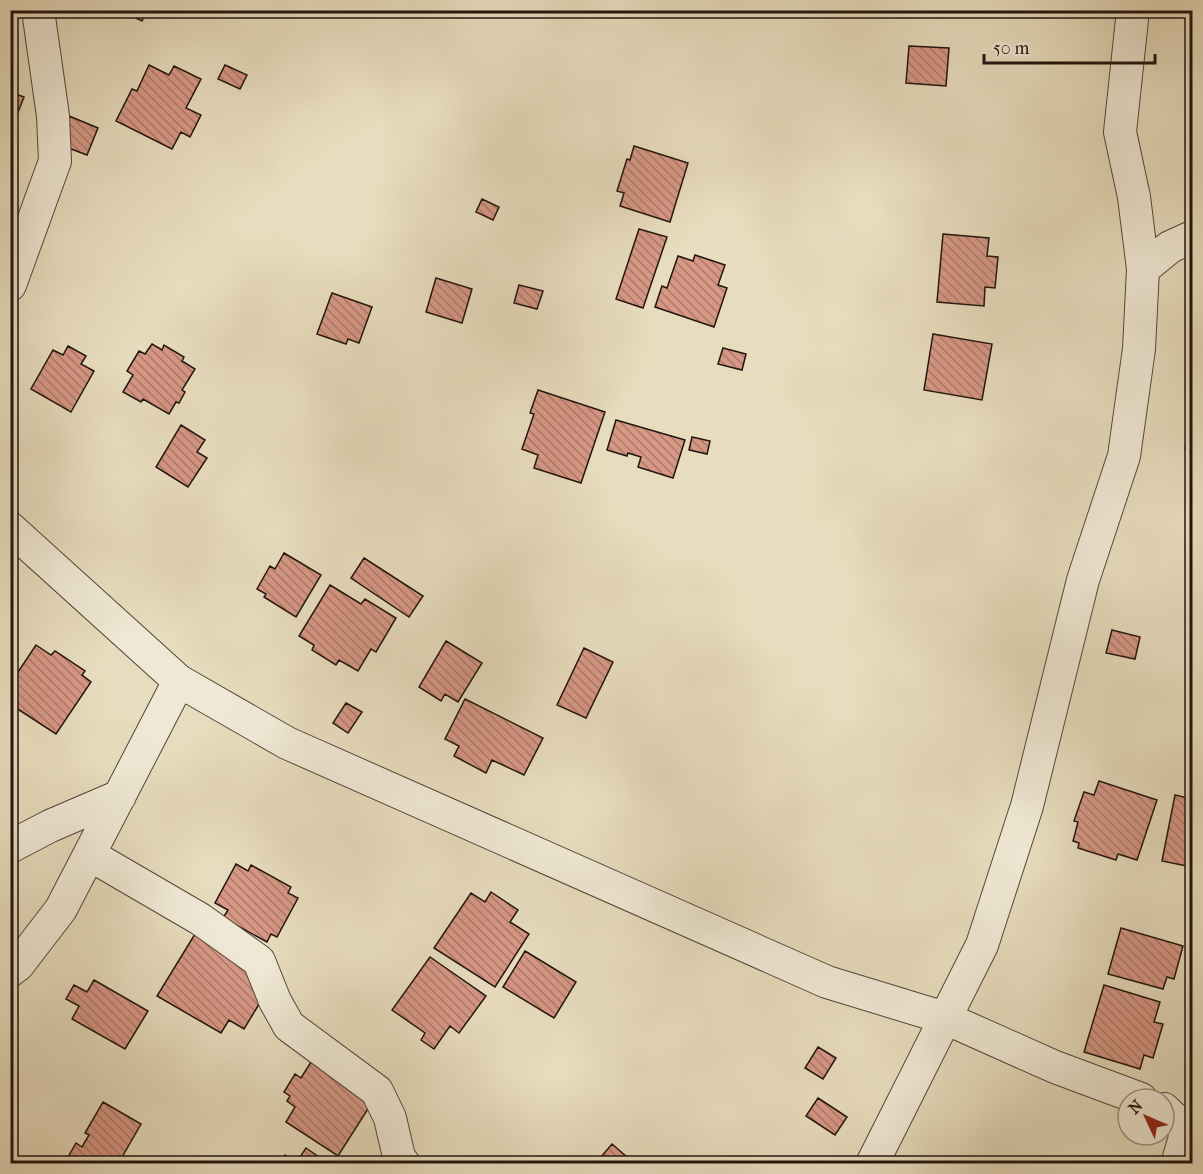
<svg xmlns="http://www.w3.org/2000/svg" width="1203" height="1174" font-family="'IM FELL French Canon',serif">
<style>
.building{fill:url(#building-back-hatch);stroke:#21140f;stroke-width:1.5}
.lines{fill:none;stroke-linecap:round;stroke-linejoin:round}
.minor-casing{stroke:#52463a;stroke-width:34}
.minor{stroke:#efe8d4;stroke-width:32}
</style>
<defs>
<pattern id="building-back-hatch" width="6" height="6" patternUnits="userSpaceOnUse" patternTransform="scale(1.5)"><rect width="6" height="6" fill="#d69785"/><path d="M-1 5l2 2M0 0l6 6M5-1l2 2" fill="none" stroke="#ad7a6b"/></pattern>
</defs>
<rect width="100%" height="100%" fill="#e7dcbd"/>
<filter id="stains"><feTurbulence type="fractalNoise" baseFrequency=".00333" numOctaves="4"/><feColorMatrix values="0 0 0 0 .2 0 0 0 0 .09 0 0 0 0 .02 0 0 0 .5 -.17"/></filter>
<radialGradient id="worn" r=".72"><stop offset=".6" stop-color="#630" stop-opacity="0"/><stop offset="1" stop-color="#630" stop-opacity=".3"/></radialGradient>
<path class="building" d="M119 10H147L142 21Z
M909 46 949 48 946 86 906 83Z
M149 65 169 75 174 66 201 79 186 108 201 115 190 137 181 132 172 149 116 121 132 89 137 91Z
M225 65 247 75 240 89 218 79Z
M10 92 24 97 13 125 10 124Z
M69 116 98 128 87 155 58 144Z
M634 146 688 163 670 222 620 206 624 193 617 191 627 159 630 160Z
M482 199 499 207 493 220 476 212Z
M639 229 667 237 643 308 616 299Z
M943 234 989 238 987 256 998 257 995 288 985 287 984 306 937 302Z
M695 255 725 265 718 285 727 288 714 327 655 307 662 286 667 288 678 256 693 261Z
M436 278 472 289 462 323 426 312Z
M519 285 543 291 537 309 514 303Z
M332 293 372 307 359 343 348 339 346 344 317 334Z
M933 334 992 344 982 400 924 390Z
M152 344 162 350 164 345 184 357 182 361 195 369 182 390 185 392 179 403 176 402 169 414 143 399 141 402 123 392 133 375 127 371 139 351 145 354Z
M68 346 86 356 81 364 94 371 71 412 31 389 53 350 63 355Z
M723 348 746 354 742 370 718 364Z
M538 390 605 412 581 483 534 468 538 455 522 449 534 414 530 413Z
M1190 415H1192V451L1185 449Z
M616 420 685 440 673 478 638 467 641 457 628 453 627 456 607 450Z
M181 425 205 440 197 452 207 458 188 487 156 467Z
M692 437 710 441 707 454 689 450Z
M284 553 321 575 296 617 264 597 266 594 257 589 270 566 275 569Z
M364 558 423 596 409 617 351 578Z
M330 585 361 604 365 599 396 618 376 652 371 649 358 671 339 660 336 665 312 650 314 645 299 636Z
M10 630 17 634 10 643Z
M1112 630 1140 637 1135 659 1106 653Z
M446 641 482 663 458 702 445 694 441 701 419 687Z
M36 645 51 655 55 651 85 671 82 675 91 682 56 734 10 704V684Z
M584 648 613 662 586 718 557 705Z
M465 699 543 738 524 775 492 760 486 773 454 756 459 746 445 739Z
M346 703 362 712 348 733 333 723Z
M1099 781 1157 800 1137 860 1118 854 1116 860 1078 848 1079 843 1073 841 1078 822 1074 821 1084 792 1094 795Z
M1175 795 1192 799V867L1162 861Z
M236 864 248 871 251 865 291 887 288 893 298 898 277 937 271 934 267 942 223 918 228 910 215 903Z
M491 892 518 910 510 922 529 934 495 987 434 948 471 893 485 902Z
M1121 928 1183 946 1174 979 1167 977 1163 989 1108 974Z
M195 934 258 972 267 991 244 1029 229 1020 221 1033 157 996Z
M525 951 576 982 554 1018 503 987Z
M430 957 486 996 459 1033 450 1026 434 1049 421 1040 425 1033 392 1010Z
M94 980 148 1011 125 1049 72 1019 79 1006 66 999 74 985 87 992Z
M1104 985 1160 1002 1154 1022 1163 1024 1153 1058 1144 1055 1140 1069 1084 1052Z
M818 1047 836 1058 823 1079 805 1068Z
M311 1062 373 1101 338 1156 286 1122 295 1107 287 1101 290 1096 284 1092 295 1074 301 1078Z
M818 1098 847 1117 835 1135 806 1116Z
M103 1102 141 1124 118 1164H64L76 1143 82 1147 89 1135 85 1133Z
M612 1144 634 1163V1164H595Z
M306 1148 329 1164H280L285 1155 296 1163Z"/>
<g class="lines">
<defs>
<path id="minor" d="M1143 269 1170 247 1192 237
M10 285 55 161 53 116 38 10
M10 528 179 681 287 743 827 982 945 1018 1055 1067 1141 1099
M10 847 50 826 120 796
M90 855 200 919 259 961 275 1001 289 1026 377 1091 390 1118 399 1157 404 1164
M10 971 18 965 61 909 179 681
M1164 1109 1187 1131 1177 1164
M872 1164 982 945 1027 806 1083 580 1124 456 1139 349 1143 269 1134 197 1120 132 1133 10"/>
</defs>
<use href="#minor" class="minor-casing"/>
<use href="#minor" class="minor"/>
</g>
<rect width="1203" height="1174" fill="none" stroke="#e7dcbd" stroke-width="36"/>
<rect x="12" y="12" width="1179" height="1150" fill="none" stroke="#21140f" stroke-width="3"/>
<rect x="18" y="18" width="1167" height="1138" fill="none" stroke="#21140f" stroke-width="1.5"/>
<g transform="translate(1146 1117) rotate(314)"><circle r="28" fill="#efe8d4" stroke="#9d9385" stroke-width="1.5"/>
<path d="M0-4.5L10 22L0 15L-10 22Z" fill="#8f2418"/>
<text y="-9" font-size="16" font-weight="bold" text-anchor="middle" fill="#21140f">N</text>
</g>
<path d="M984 54v9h171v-9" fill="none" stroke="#21140f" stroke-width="3"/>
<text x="993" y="54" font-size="18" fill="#21140f" stroke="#efe8d4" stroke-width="4.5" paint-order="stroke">50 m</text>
<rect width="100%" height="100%" filter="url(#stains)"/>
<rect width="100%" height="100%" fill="url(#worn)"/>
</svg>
